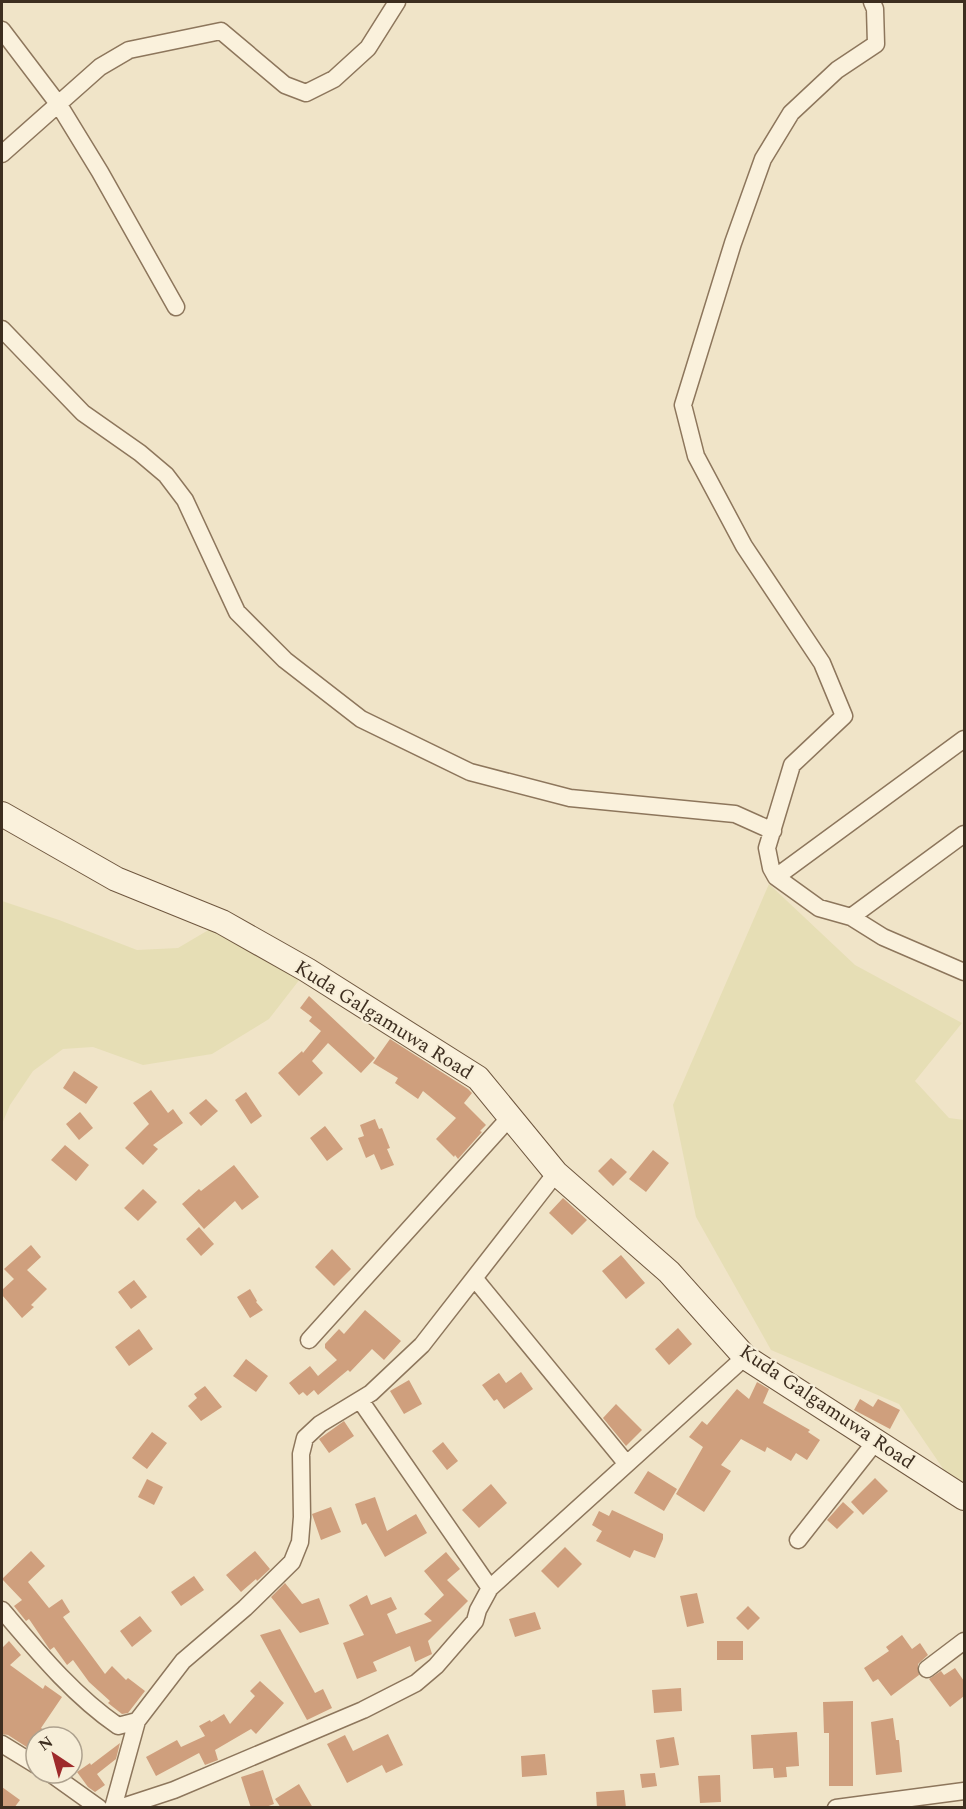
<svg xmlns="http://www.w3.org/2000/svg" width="966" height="1809" font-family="Spectral,serif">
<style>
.farmland{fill:#e6deb5}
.building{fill:#cf9f7d}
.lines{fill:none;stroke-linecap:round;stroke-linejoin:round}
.street-casing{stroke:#8d765c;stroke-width:19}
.secondary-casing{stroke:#6f573f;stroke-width:26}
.street{stroke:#faf1dc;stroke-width:16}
.secondary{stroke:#faf1dc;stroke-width:24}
.labels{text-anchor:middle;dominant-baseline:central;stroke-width:4.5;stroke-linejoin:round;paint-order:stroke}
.street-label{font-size:20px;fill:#3d2e20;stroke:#f7eed8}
</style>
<rect width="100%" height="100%" fill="#f0e4c8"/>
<path class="farmland" d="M769 884 855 965 962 1023 915 1081 949 1118 964 1120V1487L944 1470 899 1404 771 1350 696 1217 673 1105Z
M2 901 59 920 137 950 178 948 222 922 307 970 269 1019 212 1054 143 1065 93 1047 63 1049 33 1071 10 1105 2 1124Z"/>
<path class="building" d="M309 996 375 1058 361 1073 328 1043 312 1061 323 1073 299 1096 278 1073 302 1051 303 1053 321 1031 309 1021 312 1017 300 1008Z
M390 1039 468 1089 472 1093 464 1103 486 1125 480 1131 482 1132 458 1159 455 1155 454 1157 436 1139 456 1118 423 1091 418 1099 395 1083 398 1078 373 1063Z
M74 1071 98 1087 86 1104 63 1088Z
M151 1090 168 1113 173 1109 183 1123 153 1145 158 1149 143 1165 125 1148 149 1124 133 1103Z
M246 1092 262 1116 251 1124 235 1100Z
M206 1099 218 1111 201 1126 189 1113Z
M80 1112 93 1128 79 1140 66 1124Z
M375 1119 379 1129 382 1128 390 1148 387 1149 394 1165 381 1170 374 1154 366 1158 358 1138 364 1136 360 1125Z
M325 1126 343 1149 327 1161 310 1138Z
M65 1145 89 1165 76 1181 51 1160Z
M653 1150 669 1163 646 1192 629 1179Z
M611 1158 627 1172 613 1186 598 1171Z
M234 1165 259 1197 242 1210 235 1201 204 1229 182 1204 199 1189 201 1191Z
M143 1189 157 1202 138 1221 124 1208Z
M563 1198 587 1220 572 1235 549 1213Z
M199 1227 214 1244 201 1256 186 1239Z
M31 1245 41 1257 27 1270 47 1289 31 1305 34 1307 22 1318 2 1295V1290L14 1279 4 1269Z
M332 1249 351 1269 334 1286 315 1267Z
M621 1255 645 1283 626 1299 602 1271Z
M134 1280 147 1297 131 1309 118 1292Z
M250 1289 257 1301 256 1302 263 1310 250 1318 237 1297Z
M365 1310 401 1341 384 1360 372 1349 350 1372 348 1370 318 1395 314 1390 307 1396 303 1392 299 1395 289 1383 310 1366 318 1376 337 1360 325 1348V1344L339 1329 344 1334Z
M678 1328 692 1344 669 1365 655 1349Z
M139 1329 153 1349 129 1366 115 1347Z
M246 1359 268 1376 256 1392 233 1376Z
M521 1372 533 1389 504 1409 497 1399 494 1401 482 1385 499 1373 506 1383Z
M409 1380 422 1404 404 1414 390 1391Z
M757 1382 769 1389 763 1403 810 1430 808 1432 820 1440 807 1460 796 1453 791 1461 767 1447 765 1452 741 1439 721 1465 731 1471 704 1512 676 1494 703 1447 689 1437 702 1421 707 1425 737 1389 749 1399Z
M205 1386 222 1407 201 1421 188 1406 197 1398 194 1394Z
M860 1399 873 1407 878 1399 900 1410 890 1429 854 1410Z
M616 1404 642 1430 626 1446 603 1418Z
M344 1421 354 1436 329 1453 319 1439Z
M152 1432 167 1443 147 1469 132 1458Z
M443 1442 458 1461 447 1470 432 1451Z
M648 1471 677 1489 664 1511 634 1493Z
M875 1478 888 1491 863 1515 851 1502Z
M147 1479 163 1487 154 1505 138 1497Z
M491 1484 507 1503 479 1528 462 1510Z
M375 1497 387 1531 416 1514 427 1533 385 1557 366 1523 362 1525 355 1504Z
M843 1502 854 1512 837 1529 827 1520Z
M331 1507 341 1532 321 1540 312 1514Z
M612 1510 663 1534V1539L655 1558 634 1550 630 1558 596 1541 602 1531 592 1525 599 1511 609 1516Z
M565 1547 582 1564 558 1588 541 1571Z
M31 1551 45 1566 28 1582 49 1608 62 1599 70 1612 63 1617 105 1674 112 1666 126 1680 128 1678 145 1691 128 1713 122 1714 108 1703 110 1701 89 1682 73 1660 67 1665 54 1647 50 1650 29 1619 26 1621 14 1606 22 1600 2 1579Z
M255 1551 270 1569 257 1581 256 1579 241 1592 226 1575Z
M446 1552 460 1569 447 1580 468 1601 428 1641 432 1654 415 1662 410 1646 373 1662 377 1671 357 1679 343 1643 364 1635 349 1605 367 1595 371 1605 391 1597 397 1609 387 1614 396 1634 432 1621 424 1614 444 1595 424 1571Z
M194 1576 204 1590 181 1606 171 1592Z
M285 1583 302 1604 319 1598 329 1624 300 1633 271 1597Z
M697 1593 704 1623 687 1627 680 1596Z
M748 1606 760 1618 748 1630 736 1618Z
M535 1612 541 1629 515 1637 509 1619Z
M140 1616 152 1631 132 1647 120 1631Z
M280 1629 315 1693 323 1689 332 1708 307 1720 260 1635Z
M902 1635 912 1649 920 1643 928 1655 918 1664 919 1675 891 1696 878 1679 873 1682 864 1668 889 1651 886 1647Z
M9 1641 21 1655 10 1665 43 1689 45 1685 62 1697 41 1728 55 1737H36V1753L8 1735 2 1734V1648Z
M717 1641H743V1660H717Z
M955 1668 964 1681V1696L950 1707 929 1679 941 1671 944 1675Z
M260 1681 284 1703 256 1734 251 1729 215 1750 218 1760 205 1765 199 1753 156 1776 146 1757 177 1740 181 1747 205 1736 199 1726 210 1720 211 1722 224 1714 230 1724 255 1696 250 1691Z
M681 1688 682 1711 654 1713 652 1690Z
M853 1701V1786H829V1733H824L823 1702Z
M893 1718 896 1740H899L902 1772 876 1775 871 1722Z
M797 1732 799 1766 786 1767 787 1777 774 1778 773 1768 753 1769 751 1735Z
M388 1734 403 1765 386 1773 382 1765 347 1783 327 1744 345 1735 353 1751Z
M674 1737 679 1765 660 1768 656 1740Z
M120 1743 116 1759 97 1774 105 1785 95 1792 88 1787 77 1772 90 1763 91 1765Z
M545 1754 547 1775 522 1777 521 1756Z
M263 1770 274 1804 263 1808H251L241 1777Z
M655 1773 657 1786 642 1788 640 1774Z
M720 1775 721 1802 700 1803 698 1776Z
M299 1784 313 1808H281L275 1799Z
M2 1787 20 1800 14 1808H2Z
M624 1790 626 1808H597L596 1792Z"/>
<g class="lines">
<defs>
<path id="street" d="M872 2 875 9 876 44 837 70 791 113 763 159 733 243 683 405 696 456 744 546 822 663 844 716 792 765 767 848 771 868 776 877 819 908 851 917 883 937 964 972
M2 30 59 105 100 172 176 307
M2 154 100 67 129 50 221 31 285 85 306 93 334 79 368 48 397 2
M2 329 83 413 140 453 166 475 185 500 237 612 285 660 361 719 470 772 570 798 735 814 773 831
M776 877 964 739
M851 917 964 834
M475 1279 626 1463
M309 1340 510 1117
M360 1400 490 1588
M798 1540 876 1441
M2 1610C37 1651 73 1695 118 1726L137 1721 183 1661 245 1608 292 1562 300 1542 302 1517 301 1454 305 1438 320 1424 371 1393 422 1345 556 1173
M927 1669 964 1641
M2 1744 36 1765
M50 1773 99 1808
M113 1808 137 1721
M119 1808 174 1790 363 1710 416 1683 436 1666 475 1621 478 1610 490 1588 745 1357
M836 1808 964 1791"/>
<path id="secondary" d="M2 814 116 879 222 922 307 970 478 1078 556 1173 669 1272 745 1357 964 1498"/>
</defs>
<use href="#street" class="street-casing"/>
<use href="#secondary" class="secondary-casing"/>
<use href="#street" class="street"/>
<use href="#secondary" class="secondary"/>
</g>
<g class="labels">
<g class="street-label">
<text transform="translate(384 1020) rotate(32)">Kuda Galgamuwa Road</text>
<text transform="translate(827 1407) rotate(34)">Kuda Galgamuwa Road</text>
</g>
</g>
<rect width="966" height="1809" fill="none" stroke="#3d2e20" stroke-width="6"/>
<g transform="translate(54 1755) rotate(324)"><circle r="28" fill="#f7eed8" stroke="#ada18e" stroke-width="1.5"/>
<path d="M0-4.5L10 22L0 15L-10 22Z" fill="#9e2a2b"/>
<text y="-9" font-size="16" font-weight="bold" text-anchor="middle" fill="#3d2e20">N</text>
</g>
</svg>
